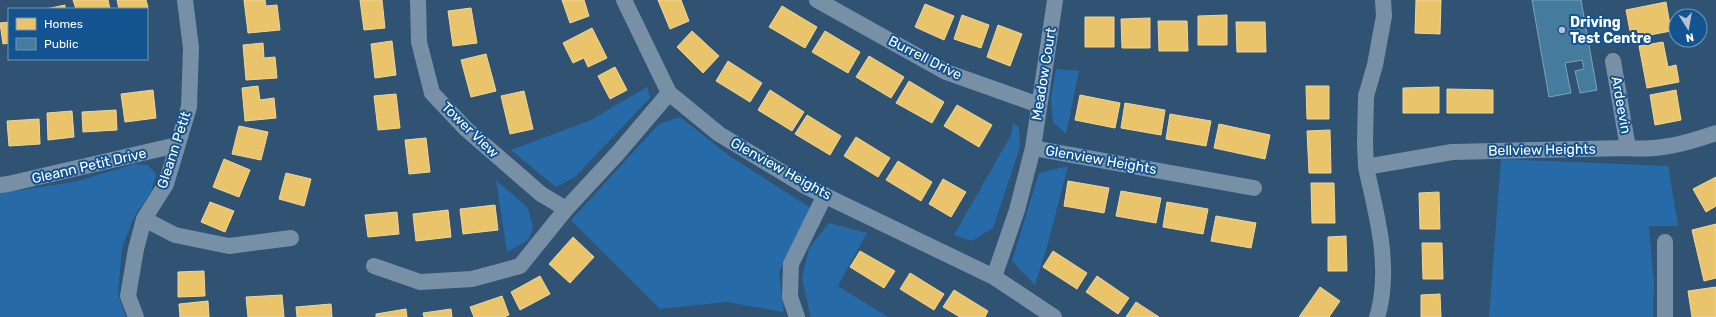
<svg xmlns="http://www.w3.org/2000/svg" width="1716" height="317" font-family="Rubik,sans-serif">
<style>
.green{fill:#266aa7}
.homes{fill:#e9c46a;stroke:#f0d697}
.public{fill:#457b9d;stroke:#7da3ba}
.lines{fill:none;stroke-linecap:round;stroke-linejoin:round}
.street{stroke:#7790a6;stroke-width:16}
.poi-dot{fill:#b7c2ce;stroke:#135390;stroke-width:1.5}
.labels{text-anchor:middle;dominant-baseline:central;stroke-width:4;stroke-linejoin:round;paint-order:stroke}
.poi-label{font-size:14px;font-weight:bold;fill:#fff;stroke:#135390;text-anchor:start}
.street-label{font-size:14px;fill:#fff;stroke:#135390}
</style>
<rect width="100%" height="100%" fill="#305273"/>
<path class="green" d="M1056 69 1079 71 1066 134 1053 122 1051 99Z
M647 87 650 98 575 177 556 187 511 150 591 120Z
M680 117 731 157 811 208 779 272 784 312 726 302 660 309 571 220 659 124Z
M1013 122 1019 128 1020 147 993 228 972 241 954 235 1011 135Z
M1501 159 1668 166 1678 226H1649L1654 284 1653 317H1489Z
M135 164 148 165 156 174 151 192 134 217 122 248 118 294 126 317H0V193L74 182Z
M1068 166 1048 243 1035 285 1012 261 1039 173Z
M496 180 528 208 533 228 528 240 507 252Z
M829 223 867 233 838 286 888 317H811L810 315 802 278 809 248Z"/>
<path class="homes" d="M73 0H108L110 9H76Z
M117 0H146L148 7 141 9H119Z
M244 0H265L266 6 277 5 280 30 248 33Z
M360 0H382L385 28 364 30Z
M562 0H584L589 16 570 23Z
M658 0H681L689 21 670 29Z
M1416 0H1441L1440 34 1415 33Z
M1666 2 1671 31 1639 37 1637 29 1630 31 1626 10Z
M925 4 954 16 944 40 915 27Z
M65 5V9H46Z
M782 6 817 27 805 48 769 27Z
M471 8 477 43 453 46 448 11Z
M962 15 989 25 981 48 954 39Z
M1227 15V45H1198V16Z
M1085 17H1114V47H1085Z
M1150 18V48H1122L1121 19Z
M1158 21H1187L1188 51H1159Z
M9 22V43L3 44 0 23Z
M1236 22H1265L1266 52H1237Z
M998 25 1022 34 1010 66 987 57Z
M592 28 607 58 588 67 584 58 573 63 563 43Z
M692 31 719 56 703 73 677 47Z
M825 31 860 52 848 73 812 52Z
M392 41 396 75 375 78 371 44Z
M1663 42 1668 67 1676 65 1679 82 1647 88 1639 46Z
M263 43 264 58 275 57 277 78 246 80 243 45Z
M486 54 496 91 471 97 461 60Z
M869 56 904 77 891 98 856 77Z
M728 61 762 83 750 102 716 81Z
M615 67 627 90 610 99 598 76Z
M909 81 944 102 932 123 896 103Z
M258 86 260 100 274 98 276 118 245 121 242 88Z
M1306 86H1329V119H1307Z
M1439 87V113H1403V88Z
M1447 89 1493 90V113H1447Z
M153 90 156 118 125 122 121 94Z
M770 90 804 112 792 131 758 110Z
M1676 90 1681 120 1655 125 1650 95Z
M524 91 533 129 510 134 501 96Z
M396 94 400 128 378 130 374 96Z
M1080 95 1120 103 1115 128 1075 120Z
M1125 103 1165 110 1161 135 1121 128Z
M957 105 992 125 979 147 944 126Z
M116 110 117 130 83 132 82 112Z
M72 111 74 137 48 140 47 113Z
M1170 114 1211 121 1206 146 1166 139Z
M807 115 841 136 830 155 795 134Z
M39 119 40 144 9 146 7 121Z
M1219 124 1270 135 1265 159 1214 148Z
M239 126 268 132 261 160 232 154Z
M1330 130 1331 173H1309L1307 131Z
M856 137 890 158 878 177 844 156Z
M426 138 430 172 409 174 405 140Z
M224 159 250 170 239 197 213 187Z
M898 161 932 182 921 201 886 180Z
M286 173 311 179 304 206 279 199Z
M1716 177V206L1706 212 1693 189Z
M943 179 966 192 951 217 929 204Z
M1068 181 1109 188 1104 213 1064 206Z
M1311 183H1334L1335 223H1312Z
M1121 191 1161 198 1156 223 1116 216Z
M1439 192 1440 229H1420L1419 193Z
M210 202 234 211 225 232 201 222Z
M1167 202 1208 209 1203 234 1163 227Z
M495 205 498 230 463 234 460 209Z
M448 210 451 237 416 241 413 214Z
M397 212 399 234 368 237 365 215Z
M1216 216 1256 223 1251 248 1211 241Z
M1716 224V278L1704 281 1692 230Z
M1346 236 1347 271H1328V237Z
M573 237 594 257 570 283 549 264Z
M1422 243H1442L1443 279H1423Z
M860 251 895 271 884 288 850 267Z
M1053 251 1087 273 1077 289 1043 267Z
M204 271 205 296 178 297V272Z
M910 273 944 294 934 310 900 289Z
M540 276 550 294 520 310 511 292Z
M1097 276 1129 298 1118 314 1086 292Z
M1320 287 1340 301 1329 317H1299Z
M1716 287V317H1692L1688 291Z
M954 290 988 311 985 317H960L943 307Z
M1440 294 1441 317H1421V295Z
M282 295 284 317H248L246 297Z
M502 296 509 315 504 317H474L470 307Z
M208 301 209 317H180L179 304Z
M1136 302 1159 317H1126Z
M331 304 332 317H297L296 307Z
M406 309 407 317H376V314Z
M451 309 452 317H424L423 313Z"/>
<path class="public" d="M1532 0H1581L1597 90 1580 93 1575 71 1584 69 1582 60 1565 63 1571 93 1549 97Z"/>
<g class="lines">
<path class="street" d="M418 0 419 42 432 93 466 129 541 194 566 209
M624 0 669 93 719 134 805 186 994 277 1054 317
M817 0 946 72 1039 105
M1613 61 1628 148
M1033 148 1254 188
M1366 167 1365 143 1366 96 1375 65 1384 16 1383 0
M0 185 8 184 177 145
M144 219 175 235 229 246 291 238
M374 266 420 282 472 279 520 266 566 209 617 154 669 93
M994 277 1017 210 1033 148 1055 0
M136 317 128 296 136 249 144 219 166 184 189 107 191 48 185 0
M797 317 790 297 791 264 825 195
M1377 317C1380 309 1381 301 1382 293 1387 250 1375 209 1366 167L1452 152 1628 148C1659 151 1687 143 1716 133
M1665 317V242"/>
</g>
<circle class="poi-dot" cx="1562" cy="30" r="4"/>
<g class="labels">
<g class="poi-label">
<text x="1570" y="22">Driving<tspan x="1570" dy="16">Test Centre</tspan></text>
</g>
<g class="street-label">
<text transform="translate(925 58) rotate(27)">Burrell Drive</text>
<text transform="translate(1044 74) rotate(-81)">Meadow Court</text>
<text transform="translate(1621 105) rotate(80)">Ardeevin</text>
<text transform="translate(470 130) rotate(44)">Tower View</text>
<text transform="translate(174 150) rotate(-72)">Gleann Petit</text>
<text transform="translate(1542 150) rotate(-1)">Bellview Heights</text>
<text transform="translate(1101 160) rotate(10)">Glenview Heights</text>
<text transform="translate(89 166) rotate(-13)">Gleann Petit Drive</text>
<text transform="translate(781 169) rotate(29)">Glenview Heights</text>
</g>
</g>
<rect x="8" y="8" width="140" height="52" fill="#135390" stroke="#7198bc"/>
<rect x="16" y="18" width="20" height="12" fill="#e9c46a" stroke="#7198bc"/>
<text x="44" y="28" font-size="12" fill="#ffffff">Homes</text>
<rect x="16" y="38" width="20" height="12" fill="#457b9d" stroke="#7198bc"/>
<text x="44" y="48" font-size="12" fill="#ffffff">Public</text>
<g transform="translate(1688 28) rotate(169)"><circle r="19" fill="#135390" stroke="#7198bc"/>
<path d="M0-3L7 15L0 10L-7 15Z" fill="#b7c2ce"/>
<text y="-6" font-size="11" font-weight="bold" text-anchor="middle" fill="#ffffff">N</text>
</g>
</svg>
